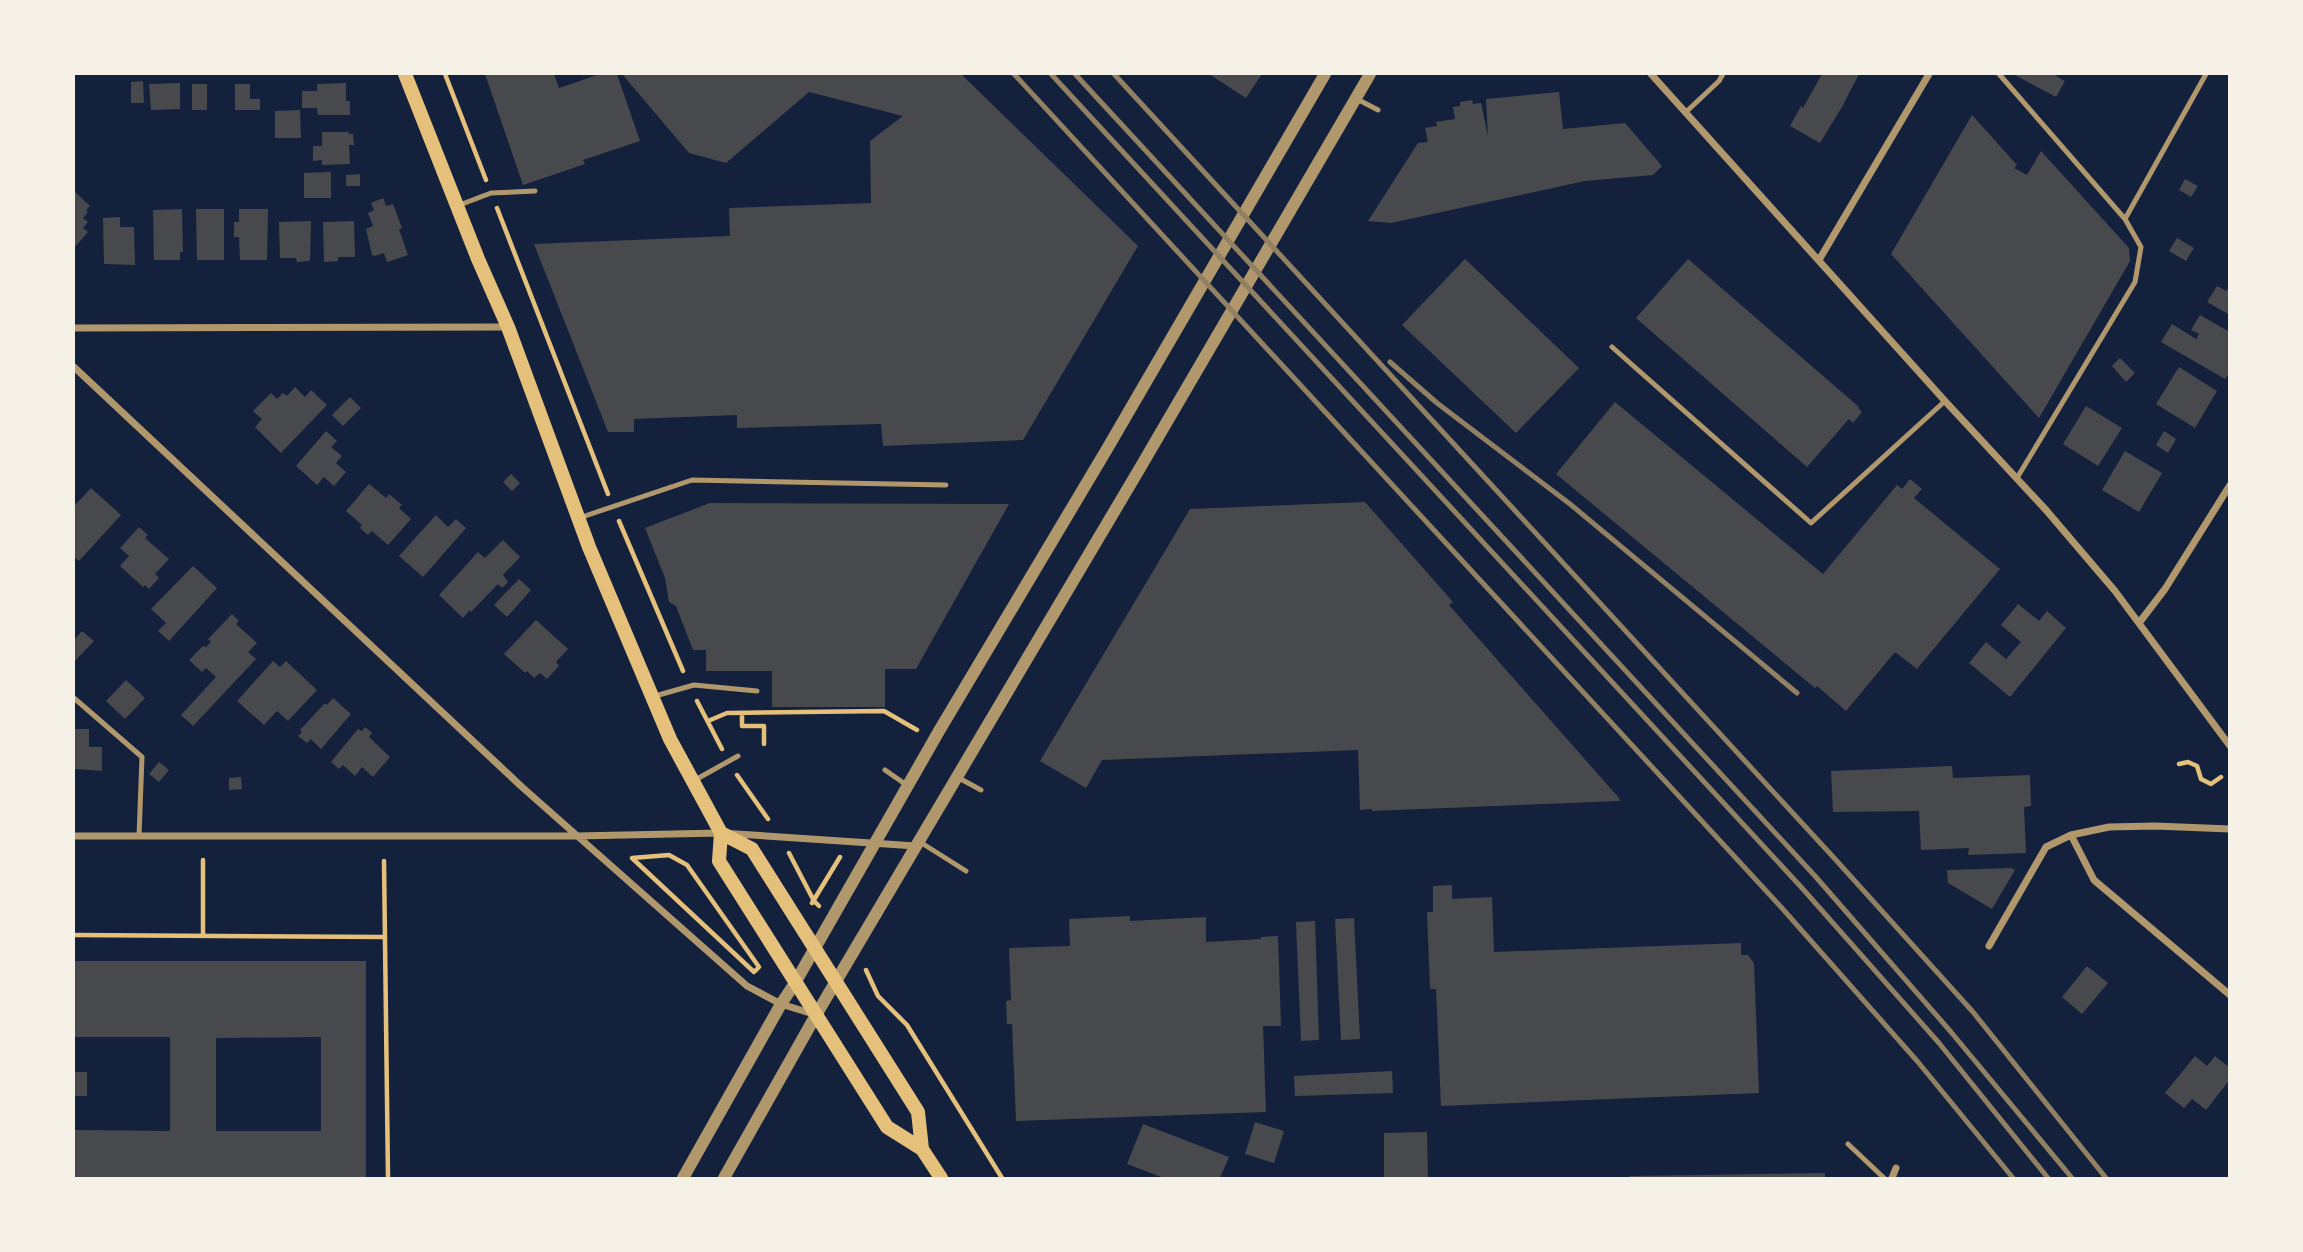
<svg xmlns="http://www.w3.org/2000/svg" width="2303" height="1252" font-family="Helvetica,sans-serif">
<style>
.building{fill:#48494c;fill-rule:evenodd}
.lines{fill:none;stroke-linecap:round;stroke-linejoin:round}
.path{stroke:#e5c07b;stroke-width:4.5}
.service{stroke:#b1986c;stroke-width:5}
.minor{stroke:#b1986c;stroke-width:7}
.tertiary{stroke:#b1986c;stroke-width:12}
.secondary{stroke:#e5c07b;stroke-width:14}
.rail{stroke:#918062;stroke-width:5}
</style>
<rect width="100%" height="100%" fill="#14213d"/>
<path class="building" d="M485 74H554L559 88 600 74H617L640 141 583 160 585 164 523 185Z
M622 74H961L1138 246 1023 440 883 446 881 424 737 428V415L634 419V432H608L534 244 730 236 729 208 871 203 870 141 903 116 809 92 726 163 689 153Z
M1209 74H1262L1246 98Z
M1822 74H1859L1842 107 1820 143 1790 126 1801 106 1803 108Z
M2013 74H2058L2056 76 2065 81 2056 97Z
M143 81 144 103H131V82Z
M180 83V109L151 110 149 84Z
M346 83V101H350V115H318L317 108H302V91H317V84Z
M192 84H207V110H192Z
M235 84H250V99H260V110H235Z
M1559 92 1563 129 1625 123 1662 166 1653 175 1585 181 1391 223 1368 221 1418 143 1428 142 1425 128 1437 126 1436 122 1455 119 1453 107 1460 106V102L1472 100 1473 104 1481 103 1488 136 1486 99Z
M300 110 301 138H275V111Z
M1972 115 2017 165 2014 168 2027 175 2041 151 2129 248 2130 261 2039 418 1891 254Z
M322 132H349V134H353L354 145H349L350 164 322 165V160L313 161V146H322Z
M331 172V198H304V173Z
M360 174V186H346V175Z
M2185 179 2198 186 2191 197 2179 190Z
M74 191 90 206 86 210 88 212 83 218 88 222 83 228 88 232 74 248Z
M383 198 386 206 393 204 402 228 399 229 408 255 387 262 384 253 375 256 372 255 366 229 373 226 368 213 374 210 371 203Z
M182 209 183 252H180V260H154L153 210Z
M196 209H224V260H197Z
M239 209H268L267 260H240L239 237H234V222H239Z
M120 217V227H134L135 265 104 264 103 218Z
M311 221 310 261 297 262 296 258H280L279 222Z
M354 221 355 257H338V261L324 262 323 222Z
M2177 238 2194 248 2186 261 2169 251Z
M1465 259 1579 368 1516 433 1402 325Z
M1688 259 1859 407 1858 408 1862 412 1853 423 1849 419 1807 467 1636 318Z
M2217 286 2226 291 2230 286V315L2207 302Z
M2200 315 2230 332V372L2225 379 2161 342 2172 324 2196 339 2199 334 2191 330Z
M2120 358 2135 373 2126 382 2112 366Z
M2179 367 2217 391 2195 428 2156 404Z
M295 387 305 397 311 390 327 405 281 453 255 427 262 419 253 411 271 393 277 399 283 393 287 396Z
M350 397 361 408 343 426 332 415Z
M1615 402 1823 574 1897 485 1902 489 1910 479 1922 489 1914 498 2000 569 1917 669 1895 652 1846 711 1817 686 1815 688 1556 474Z
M2086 406 2122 428 2098 466 2063 444Z
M326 431 337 441 331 447 342 456 336 463 346 472 334 486 324 477 317 485 296 466Z
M2164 431 2176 439 2168 453 2156 445Z
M2125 451 2162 473 2139 512 2102 490Z
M511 474 520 483 512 491 503 482Z
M369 484 386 498 389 494 402 505 399 508 411 519 388 545 372 531 368 535 360 528 362 525 346 511Z
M91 488 121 515 79 561 74 557V506Z
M1365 502 1453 602 1449 605 1619 798 1620 801 1372 811V809L1360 810 1358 750 1102 760 1086 788 1040 761 1190 509Z
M710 503 1009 504 916 669H885V707H772V671H706V650H693L676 606 669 602 665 578 645 528Z
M436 515 448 527 456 519 466 528 423 577 399 556Z
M139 527 148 535 145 538 169 559 155 574 159 578 149 589 145 585 143 587 120 566 129 556 120 548Z
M503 540 520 557 503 575 508 582 502 588 498 584 471 612 470 610 463 618 439 595 478 552 485 558Z
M193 566 217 588 169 641 158 631 166 623 151 609Z
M519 579 531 590 507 617 494 605Z
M2018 604 2039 621 2047 611 2066 628 2010 697 1969 663 1986 642 2006 659 2021 642 2001 625Z
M232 614 239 621 236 624 257 643 248 652 256 659 193 726 181 715 216 677 206 668 202 672 189 660 203 646 206 647 211 642 208 639Z
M536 620 568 649 556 662 559 666 547 679 540 673 534 678 527 671 525 673 504 654Z
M82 631 94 641 75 661 74 640Z
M273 661 280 667 286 661 317 690 288 721 277 711 264 725 237 701Z
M126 680 145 698 125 719 106 701Z
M333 698 351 714 321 749 311 739 307 743 298 736 302 732 300 730 325 703 327 705Z
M365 727 372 733 369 737 390 757 373 777 362 767 355 776 343 765 339 769 331 762 358 729 362 731Z
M74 729H89V747H102V771L74 769Z
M159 762 169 770 159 782 149 774Z
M1952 766 1953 778 2030 775 2031 806 2024 807 2026 853 1968 855 1969 848 1921 850 1919 811 1833 812 1831 771Z
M241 777 242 789 229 790V778Z
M2011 868 2015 870 1992 909 1948 883 1947 870Z
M1452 885V899L1492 897 1494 952 1741 943V955H1748L1754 963 1759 1093 1441 1106 1436 989H1430L1427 912H1433V886Z
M1130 916V921L1206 917V942L1261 939V937L1278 936 1281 1026H1263L1266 1112 1016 1121 1012 1024H1007L1006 1001 1011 1000 1009 948 1070 946 1069 919Z
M1354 918 1360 1039 1341 1040 1335 919Z
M1315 921 1319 1040 1301 1041 1296 922Z
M74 961H366V1178H74V1130L170 1131V1037H74ZM321 1037V1131H216V1038Z
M2087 966 2108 983 2082 1014 2062 997Z
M2195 1056 2207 1066 2215 1056 2230 1068 2228 1082 2206 1110 2192 1099 2184 1108 2165 1093Z
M1392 1071 1393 1093 1295 1096 1294 1076Z
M74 1072H87V1096H74Z
M1255 1122 1284 1131 1274 1163 1245 1154Z
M1143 1124 1229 1157 1220 1178H1164L1127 1164Z
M1427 1132 1428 1178H1384V1133Z
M1825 1173V1178H1629V1176Z"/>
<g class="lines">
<path class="path" d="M445 74 486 180
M497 208 608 494
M619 521 683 671
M697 701 722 749
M742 713V726H764V744
M708 721 727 713 884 711 917 730
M2179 764 2188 762 2197 766 2201 779 2211 784 2221 777
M737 775 768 819
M789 853 814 901 819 906
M669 855 687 865 759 967 754 972 632 858Z
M203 860V936
M384 861 388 1178
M812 903 840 857
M74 935 385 937
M866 970 878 996 907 1025 1002 1178"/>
<path class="service" d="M1999 74 2125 219 2141 247 2135 282 2017 478
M1355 98 1378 110
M1686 112 1719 81 1723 74
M457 206 491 193 535 191
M2125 219 2206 74
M1612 347 1811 523 1945 401
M579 518 692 480 946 485
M655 696 694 685 757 691
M74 698 142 757 139 836
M885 770 908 786
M957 777 981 790
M695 780 738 756
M920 842 966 871
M1848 1144 1884 1178"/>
<path class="minor" d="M1651 74 1945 401 2046 510 2115 591 2230 746
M1819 260 1929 74
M74 328 507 327
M74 367 522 787 747 986 781 1004 813 1014
M2139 623 2165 589 2230 485
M2071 835 2094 880 2230 995
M74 836H576L721 833 916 846
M1989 946 2046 847 2071 835 2109 827 2155 826 2230 829
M1892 1178 1896 1168"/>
<path class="tertiary" d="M683 1178 781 1004 795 983 939 731 1107 449 1325 74
M724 1178 816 1015 1140 468 1370 74"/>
<path class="secondary" d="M405 74 478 259 508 327 589 547 670 739 721 833 719 861 887 1127 922 1149
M721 833 752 849 918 1112 922 1149 941 1178"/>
<path class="rail" d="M1014 74 1781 907 1918 1062 2013 1178
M1051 74 1802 888 1939 1043 2048 1178
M1075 74 1815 876 1951 1032 2072 1178
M1114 74 1835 859 1973 1012 2106 1178
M1390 362 1437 403 1570 504 1797 693"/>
</g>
<rect width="2303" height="1252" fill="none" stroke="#f6f1e7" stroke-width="150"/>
</svg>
